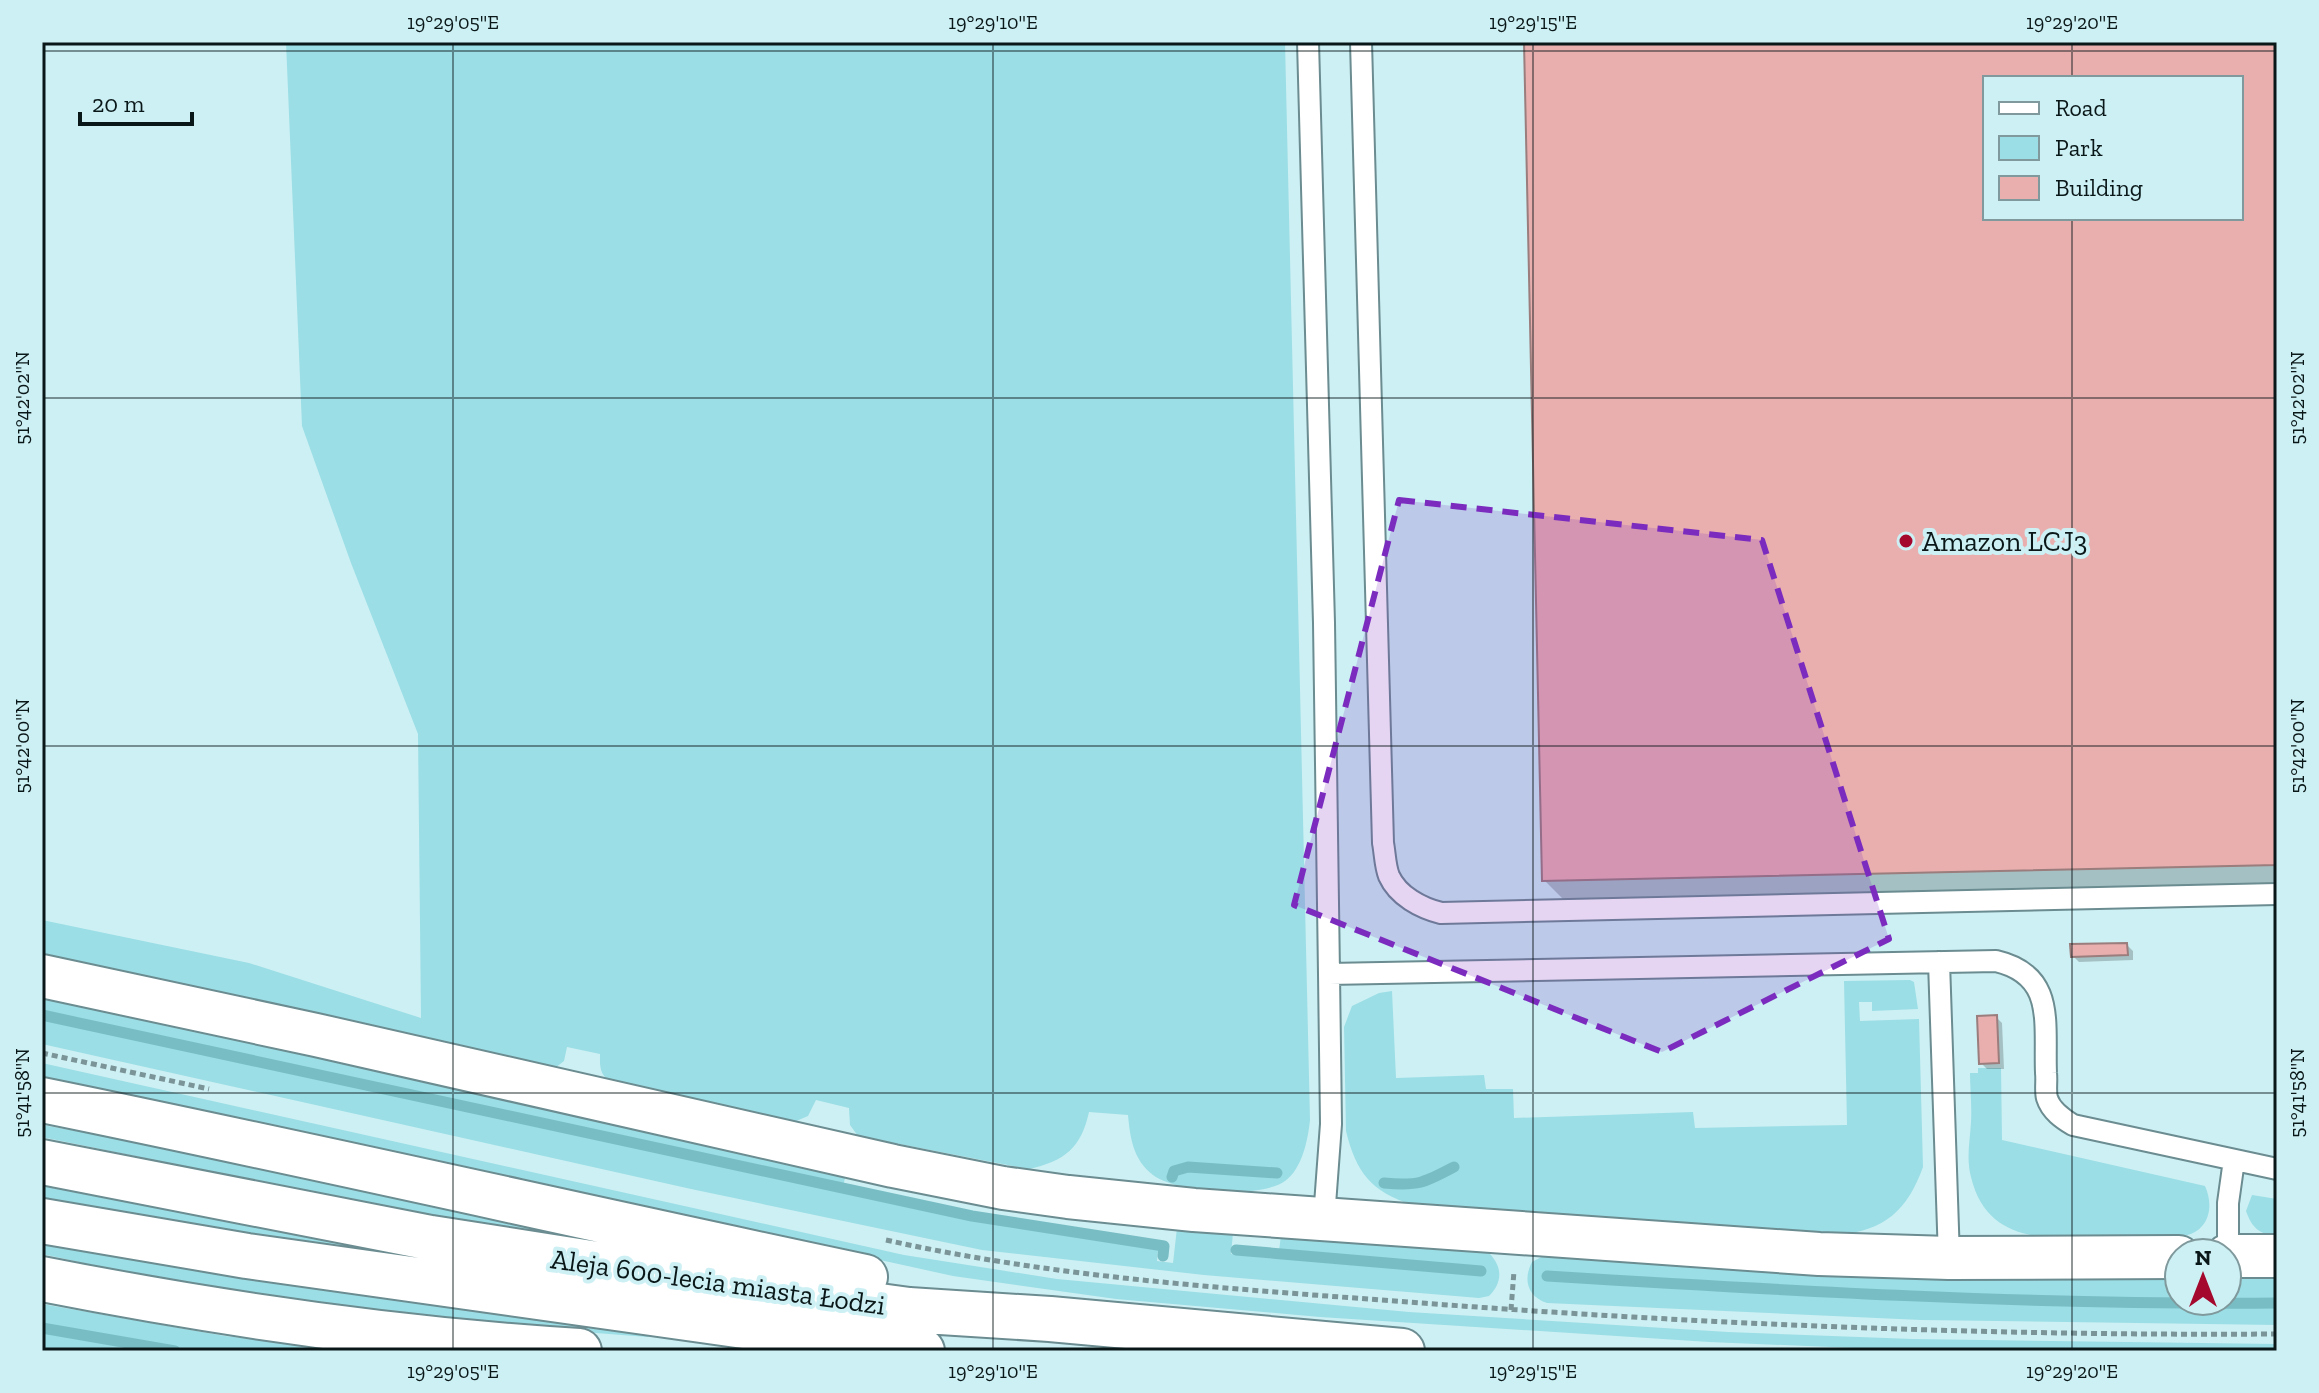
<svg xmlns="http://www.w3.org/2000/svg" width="2319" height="1393" font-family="'Zilla Slab',serif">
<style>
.green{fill:#9bdee5}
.shadow{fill:#0003;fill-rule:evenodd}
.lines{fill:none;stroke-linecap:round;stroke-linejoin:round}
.stream{stroke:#79bdc4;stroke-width:11}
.building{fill:#e9afaf;stroke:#9a7d7c;stroke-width:2;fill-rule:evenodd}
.service-casing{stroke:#6b8c90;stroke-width:24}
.minor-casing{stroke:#6b8c90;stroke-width:46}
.secondary-casing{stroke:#6b8c90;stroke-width:48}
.path{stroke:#7b9497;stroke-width:5;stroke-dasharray:6 4;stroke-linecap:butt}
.service{stroke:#fff;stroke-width:20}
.minor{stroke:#fff;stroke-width:42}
.secondary{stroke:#fff;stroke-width:44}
.marked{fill:#7b2cbf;fill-opacity:0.2;stroke:#7b2cbf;stroke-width:6;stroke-dasharray:16 10;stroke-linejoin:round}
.ticks{fill:none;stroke:#0a1718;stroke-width:2;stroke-opacity:0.45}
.poi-dot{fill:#a4082d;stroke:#cdf0f4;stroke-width:3}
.labels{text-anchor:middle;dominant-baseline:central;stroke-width:8;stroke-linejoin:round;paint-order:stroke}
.poi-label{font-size:28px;fill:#0a1718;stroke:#cdf0f4;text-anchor:start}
.street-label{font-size:28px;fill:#0a1718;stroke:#cdf0f4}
.neatline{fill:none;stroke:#0a1718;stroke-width:3}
.ticks-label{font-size:20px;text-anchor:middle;fill:#0a1718}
</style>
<rect width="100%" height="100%" fill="#cdf0f4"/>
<path class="green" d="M286 42H1285L1310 1120C1308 1140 1302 1169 1285 1181 1260 1199 1177 1193 1153 1175 1133 1160 1130 1137 1128 1115L1089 1112C1081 1148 1065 1161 1029 1169L858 1136 850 1125 849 1108 816 1100 808 1116 794 1122 608 1080C599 1073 600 1064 600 1054L567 1047 564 1061 555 1068 42 955V920L249 963 421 1018 418 734 351 563 302 426Z
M1910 980 1914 982 1918 1009 1872 1011V1002H1859L1860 1021 1919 1019 1923 1167C1907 1211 1885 1230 1838 1235L1413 1205C1371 1192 1356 1172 1346 1131L1344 1027 1352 1006 1379 993 1392 991 1396 1078 1484 1075 1486 1089H1513L1514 1118 1693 1112 1695 1128 1847 1125 1844 981Z
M42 997 846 1174 842 1190 1044 1232 1158 1250 1157 1261 1173 1263 1177 1228 1233 1233 1231 1254 1278 1259 1281 1235 1487 1251C1502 1265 1504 1281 1489 1296L1479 1298 1204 1275 982 1250 691 1189 42 1044Z
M42 1063 904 1255 1057 1279 1409 1312 1728 1332 1913 1339 2277 1344V1351H1926L1709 1342 1320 1317 1116 1299 953 1276 42 1076Z
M1978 1068H2001L2002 1140 2205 1186C2215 1208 2208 1233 2182 1236 2156 1237 2129 1237 2102 1238 2048 1239 1987 1244 1971 1177 1966 1158 1970 1141 1971 1122 1972 1106 1970 1089 1970 1073H1978Z
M42 1125 248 1161 682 1256 495 1230 42 1137Z
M42 1186 325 1240 760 1313 42 1203Z
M2252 1195 2277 1199V1236C2259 1234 2252 1228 2246 1211Z
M42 1241 649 1333 648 1337 426 1320 182 1284 42 1254Z
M1547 1254 2179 1274V1301H2227V1274L2277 1273V1325L1921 1320 1547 1303C1527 1296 1523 1279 1532 1262Z
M42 1304 225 1336 356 1351H42Z"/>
<path class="shadow" d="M1526 42H2277V884L1563 899 1544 880ZM1985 78H2241V218H1985Z
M2127 945 2133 951V960L2079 962 2073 956Z
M1996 1017 2002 1023 2004 1069H1987L1981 1063Z"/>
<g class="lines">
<path class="stream" d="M42 1015 972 1216 1164 1246 1163 1256
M1172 1177 1174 1171 1188 1167 1277 1173
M1384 1183C1419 1186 1424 1183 1454 1167
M1236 1250 1481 1271
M1547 1276C1790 1291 2033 1305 2277 1303
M42 1328 175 1351"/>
</g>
<path class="building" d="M1524 42H2277V865L1542 881ZM1985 78H2241V218H1985Z
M2127 943 2128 955 2071 957 2070 944Z
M1997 1015 1999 1063 1979 1064 1977 1016Z"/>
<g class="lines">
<defs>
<path id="service" d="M1308 42 1324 623 1329 974 1331 1124 1324 1218
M1361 42 1383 843C1385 853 1385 866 1389 876 1398 896 1421 908 1441 913L2277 894
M1939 962 1949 1258
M1329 974 1996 961C2056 975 2044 1023 2046 1073 2047 1081 2045 1091 2047 1098 2051 1111 2063 1119 2073 1125L2277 1169
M2228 1256V1203L2234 1160"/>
<path id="minor" d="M42 976 316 1035 893 1166 1003 1188 1068 1197 1194 1210 1819 1254 1949 1258 2179 1257
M2227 1256H2277"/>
<path id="secondary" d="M42 1100C317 1156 590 1219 865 1277
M42 1162 431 1238 769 1291 909 1310 1050 1319 1402 1351
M42 1221 247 1256 922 1351
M42 1279C220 1314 398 1340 579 1351"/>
</defs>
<use href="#service" class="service-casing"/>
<use href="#minor" class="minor-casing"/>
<use href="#secondary" class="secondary-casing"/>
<path class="path" d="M42 1053 209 1089
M886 1240C1057 1278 1234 1289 1408 1302 1697 1324 1988 1336 2277 1334
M1511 1310 1514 1271"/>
<use href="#service" class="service"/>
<use href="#minor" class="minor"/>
<use href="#secondary" class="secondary"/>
</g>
<path class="marked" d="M1399 500 1762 540 1889 939 1662 1052 1294 905Z"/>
<path class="ticks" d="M453 42V1351M993 42V1351M1533 42V1351M2072 42V78M42 51H2277M2072 218V1351M42 398H2277M42 746H2277M42 1093H2277"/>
<circle class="poi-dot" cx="1906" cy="541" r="8"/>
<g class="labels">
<g class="poi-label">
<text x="1922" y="541">Amazon LCJ3</text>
</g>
<g class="street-label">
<text transform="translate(718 1282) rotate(8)">Aleja 600-lecia miasta Łodzi</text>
</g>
</g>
<rect width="2319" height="1393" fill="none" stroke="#cdf0f4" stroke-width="88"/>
<rect x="1983" y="76" width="260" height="144" fill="#cdf0f4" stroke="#7f999c" stroke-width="2"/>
<rect x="1999" y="102" width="40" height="12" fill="#ffffff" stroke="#7f999c" stroke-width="2"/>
<text x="2055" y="116" font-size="24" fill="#0a1718">Road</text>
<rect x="1999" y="136" width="40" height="24" fill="#9bdee5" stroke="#7f999c" stroke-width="2"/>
<text x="2055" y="156" font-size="24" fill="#0a1718">Park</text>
<rect x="1999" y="176" width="40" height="24" fill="#e9afaf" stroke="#7f999c" stroke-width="2"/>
<text x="2055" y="196" font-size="24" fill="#0a1718">Building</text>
<g transform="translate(2203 1277)"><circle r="38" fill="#cdf0f4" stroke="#7f999c" stroke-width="2"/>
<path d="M0-6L14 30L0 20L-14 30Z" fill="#a4082d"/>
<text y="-12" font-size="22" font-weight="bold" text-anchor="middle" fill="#0a1718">N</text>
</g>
<path d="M80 112v12h112v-12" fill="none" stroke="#0a1718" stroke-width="4"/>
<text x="92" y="112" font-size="24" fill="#0a1718" stroke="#cdf0f4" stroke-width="6" paint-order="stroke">20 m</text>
<rect x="44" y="44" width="2231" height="1305" class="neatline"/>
<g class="ticks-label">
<text x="453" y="29">19°29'05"E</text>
<text x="993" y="29">19°29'10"E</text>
<text x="1533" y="29">19°29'15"E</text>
<text x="2072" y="29">19°29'20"E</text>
<text transform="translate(22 398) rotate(-90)" y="7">51°42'02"N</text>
<text transform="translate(2297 398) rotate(-90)" y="7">51°42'02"N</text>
<text transform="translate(22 746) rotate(-90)" y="7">51°42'00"N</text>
<text transform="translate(2297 746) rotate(-90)" y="7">51°42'00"N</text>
<text transform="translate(22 1093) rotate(-90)" y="7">51°41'58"N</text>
<text transform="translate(2297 1093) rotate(-90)" y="7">51°41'58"N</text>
<text x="453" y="1378">19°29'05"E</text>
<text x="993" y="1378">19°29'10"E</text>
<text x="1533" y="1378">19°29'15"E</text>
<text x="2072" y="1378">19°29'20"E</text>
</g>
</svg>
